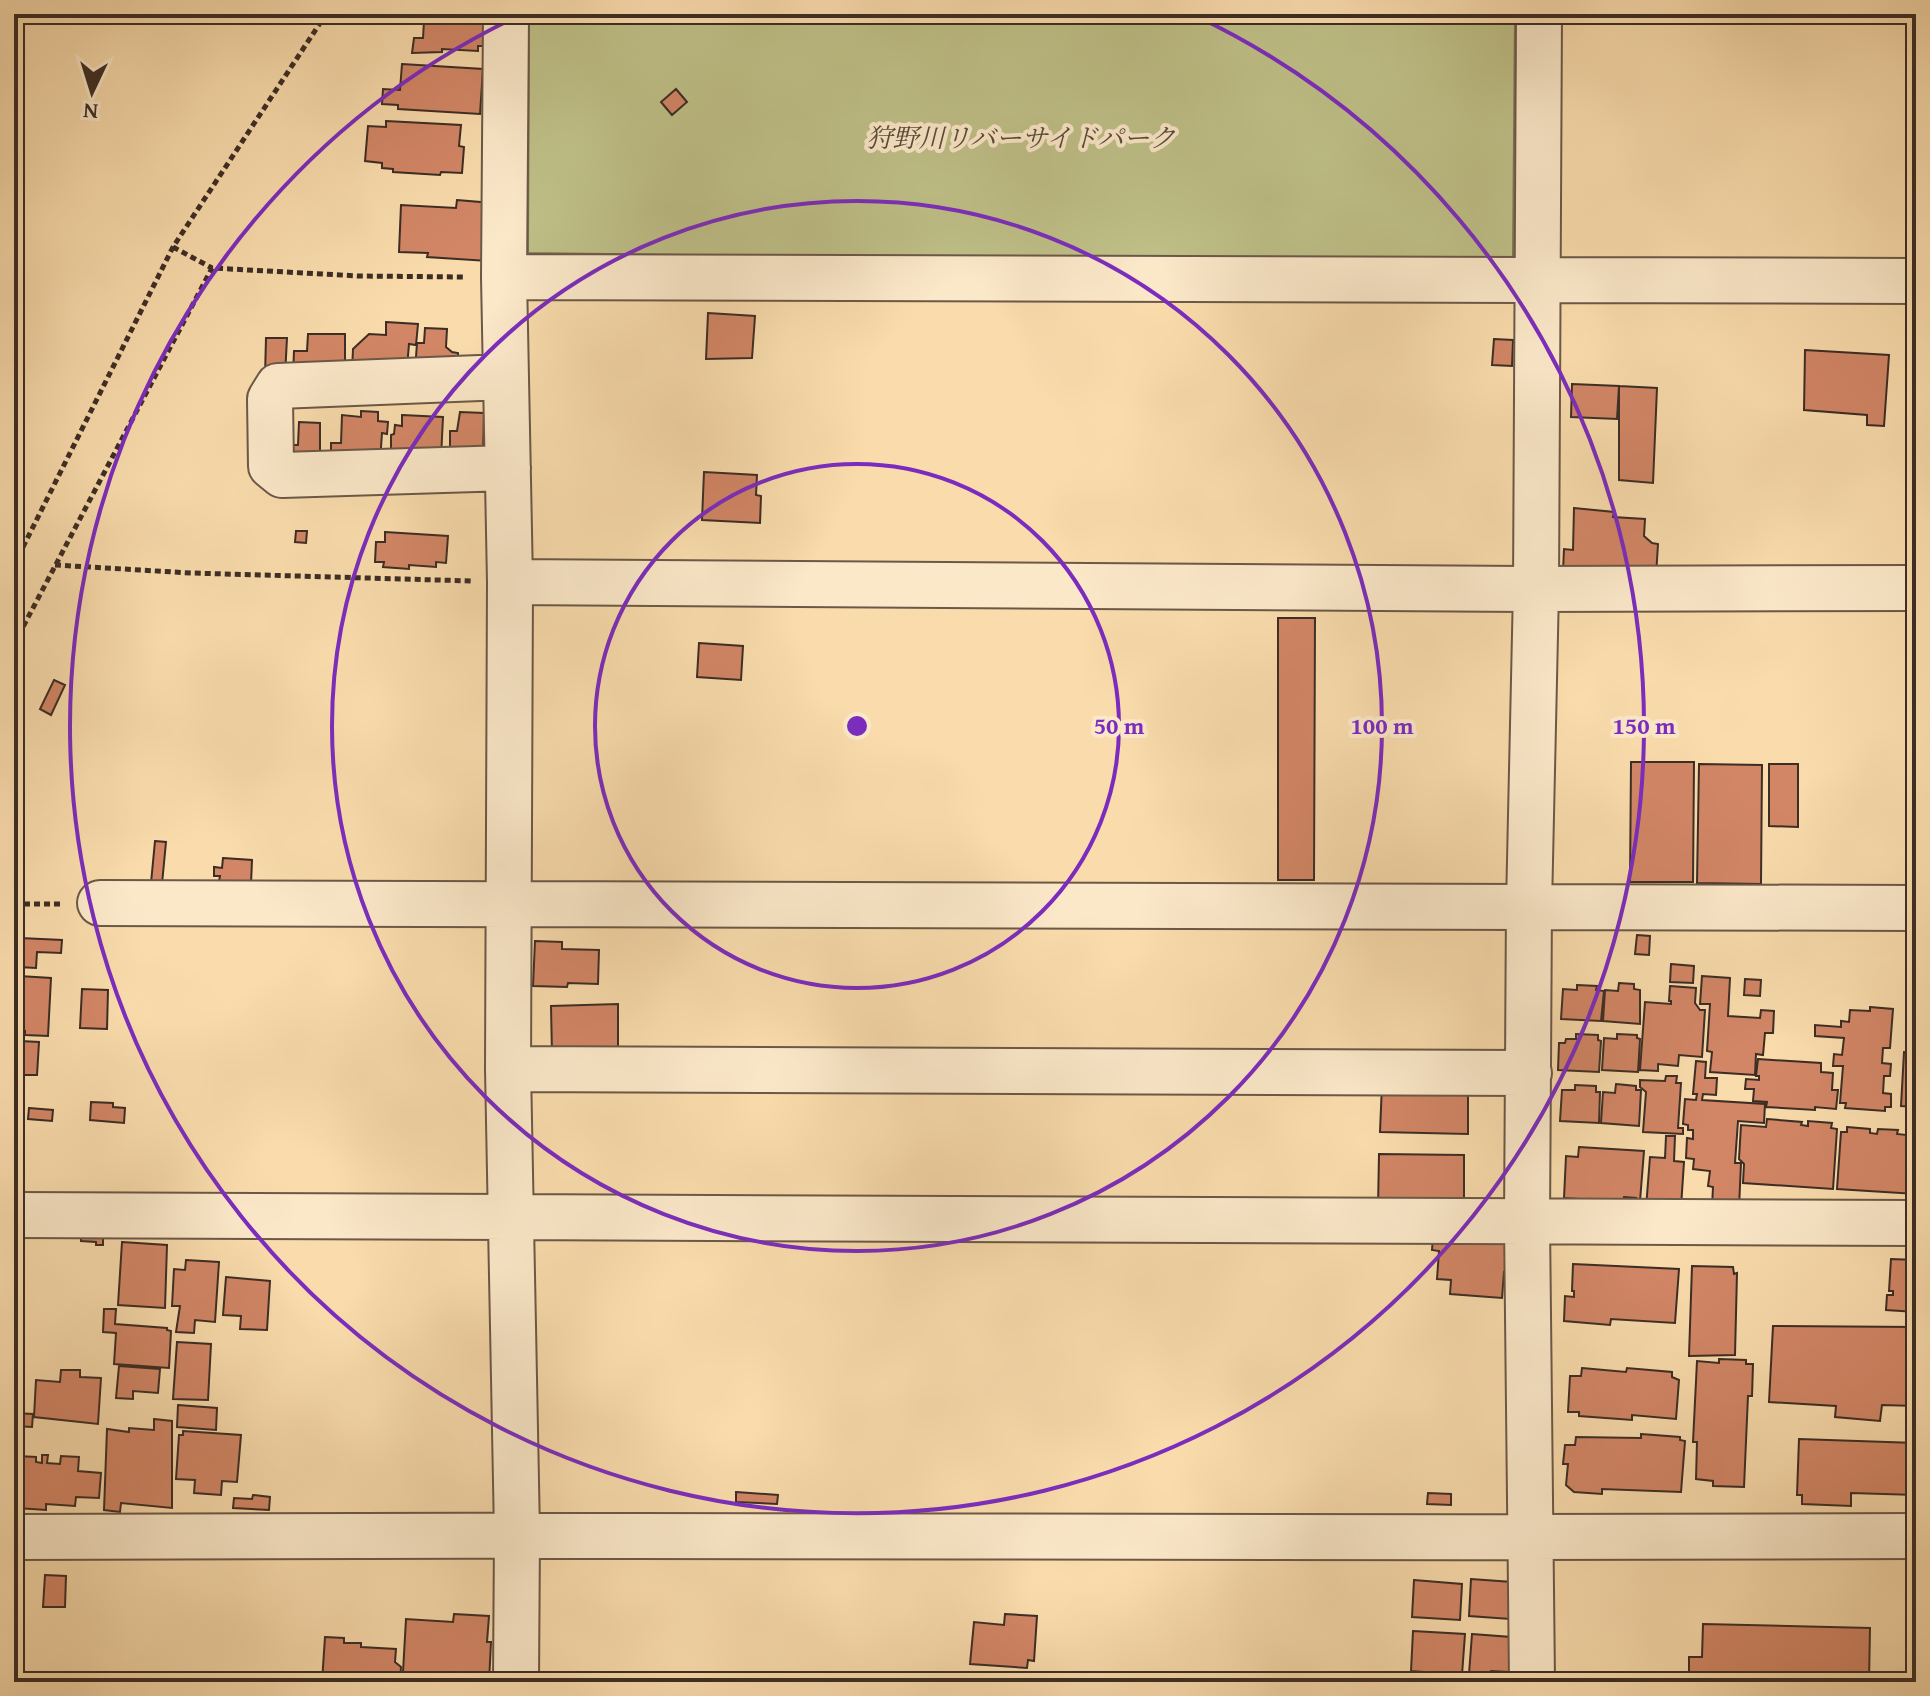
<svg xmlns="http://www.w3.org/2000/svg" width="1930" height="1696" font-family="'Gentium Book Plus','Noto Serif JP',serif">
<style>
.green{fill:#bfc088;stroke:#7e7656;stroke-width:2}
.building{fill:#d28666;stroke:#3c2d25;stroke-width:2}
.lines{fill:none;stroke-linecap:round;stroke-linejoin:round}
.minor-casing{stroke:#6b5847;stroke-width:48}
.path{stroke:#3c2d25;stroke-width:5;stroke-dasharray:6 4;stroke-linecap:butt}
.minor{stroke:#fbe8c9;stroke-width:44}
.ring{fill:none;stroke:#7b2cbf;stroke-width:4}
.labels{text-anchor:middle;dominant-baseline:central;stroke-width:8;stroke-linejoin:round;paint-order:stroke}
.park-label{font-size:26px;font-style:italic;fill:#564a39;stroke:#fbe8c9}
.centre{fill:#7b2cbf;stroke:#fbe8c9;stroke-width:4}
.ring-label{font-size:24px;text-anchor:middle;font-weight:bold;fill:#7b2cbf;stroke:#fbe8c9;stroke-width:8;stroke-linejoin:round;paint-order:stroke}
</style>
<rect width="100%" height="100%" fill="#f9dbac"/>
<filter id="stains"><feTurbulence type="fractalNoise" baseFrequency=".0025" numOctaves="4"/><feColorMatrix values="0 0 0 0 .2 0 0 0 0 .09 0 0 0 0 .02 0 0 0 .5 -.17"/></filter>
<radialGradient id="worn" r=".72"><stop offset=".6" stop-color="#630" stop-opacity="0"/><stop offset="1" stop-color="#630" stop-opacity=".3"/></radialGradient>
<path class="green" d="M529 14H1515L1513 258 1013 259 528 253Z"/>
<path class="building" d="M440 14H485L483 46H478V51L442 49V52L412 53 414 38H423L424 21 440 22Z
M402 64 483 69 480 114 398 109V105L382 104 383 89 400 90Z
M676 89 687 102 672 115 661 102Z
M386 121 461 125 459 146 464 147 462 173 441 172 440 175 393 172V169L382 168V163L365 161 368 126 386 127Z
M457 200 492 203 488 261 427 257 428 253 399 252 401 205 456 208Z
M708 313 755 316 752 358 706 359Z
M386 322 418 324 416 345 409 344 407 368 352 371 353 349 369 334 386 335Z
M425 328 447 329 446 347 452 352 458 353V360L415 371 417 343H424Z
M308 334H345V374L293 375 294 351H307Z
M266 338H287L285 376H265Z
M1494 339 1513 340 1512 366 1492 365Z
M1805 350 1889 355 1884 426 1867 425V415L1804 410Z
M1572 384 1619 386 1617 419 1571 417Z
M1619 386 1657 388 1653 483 1619 480Z
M361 411 378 412V421L388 422 387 434 382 433 380 462 331 460V443H341L342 415 361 417Z
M1916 411V536L1912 535Z
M460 412 484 413 483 455 450 453V431H457Z
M402 415 443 417 441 458 391 455V435L394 434 395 425 402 426Z
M299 422 320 423V467L287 460 288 445H298Z
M704 472 757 475 756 495 761 496 760 523 702 520Z
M1574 508 1614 512 1613 517 1645 519 1644 536 1652 543 1658 544 1656 576 1563 571 1564 549 1573 550Z
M296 531H307L306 543 295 542Z
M385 532 448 536 446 563 436 562V567L409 565V569L383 567 384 562H375L376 542H385Z
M1278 618H1315L1314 880H1278Z
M699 643 743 646 741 680 697 677Z
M54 680 65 685 51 715 40 709Z
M1631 762H1694L1693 882H1630Z
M1699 764 1762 765 1761 884 1697 883Z
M1769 764H1798V827L1769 826Z
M155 841 166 842 162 884 151 883Z
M223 858 252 860 251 884 219 881 220 876H214V867L222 868Z
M1637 935 1650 936 1649 955 1635 954Z
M20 938 62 940 61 953 37 952 36 968 18 967Z
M535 941 562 942V949L599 950 598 984 568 983 567 987 533 986Z
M1671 964 1694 966 1693 983 1670 982Z
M1911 975H1916V1022H1909Z
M19 976 51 978 48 1036 25 1035V1031L16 1030Z
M1702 976 1730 978 1728 1016 1760 1018 1761 1010 1774 1011 1773 1033H1765L1763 1055 1756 1054 1755 1075 1710 1072 1712 1052 1707 1051 1710 1004H1700Z
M1745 979 1761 980 1760 996 1744 995Z
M1619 983 1634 984V989L1640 990V1024L1603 1021 1605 990 1618 991Z
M1577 985 1597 986 1596 990 1604 991 1601 1021 1561 1019 1563 989 1577 990Z
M1670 986 1696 988 1695 1003 1700 1010H1705L1702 1057 1679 1055 1678 1066 1658 1064V1071L1640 1070 1645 1002 1671 1004V1001H1669Z
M82 989 108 990 107 1029 80 1028Z
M618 1004V1053L552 1055 551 1006Z
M1870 1007 1893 1009 1890 1048H1883L1882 1063 1891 1064 1890 1076H1884L1883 1093 1891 1094V1107H1885V1111L1845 1108 1846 1103H1840L1843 1066H1833L1834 1054 1842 1055 1844 1038 1815 1036V1025L1841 1027V1021L1849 1022 1850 1010 1870 1011Z
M1576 1034 1598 1035V1040L1601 1041 1599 1072 1558 1070 1559 1043H1565L1566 1039H1576Z
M1617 1034 1637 1035V1038L1640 1039 1638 1072 1602 1070 1604 1038 1617 1039Z
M20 1041 39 1042 37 1075H19Z
M1904 1052 1916 1053V1107L1901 1106Z
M1758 1059 1821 1063V1072L1833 1073 1832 1090H1838L1836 1109 1815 1107V1110L1766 1107 1767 1102 1753 1101 1754 1089H1745L1746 1079 1759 1080V1076H1756Z
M1696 1061 1706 1062 1705 1078H1717L1716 1095 1703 1094 1702 1100 1765 1104 1764 1123 1738 1121 1735 1163H1741L1739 1208 1712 1207 1713 1187 1708 1186 1710 1171 1693 1169 1694 1159 1686 1158 1687 1138 1693 1139V1130H1688V1125L1683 1124 1685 1099 1696 1100 1697 1094H1693Z
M1666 1076H1677L1676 1083H1681L1678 1128H1683V1134L1643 1132 1646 1092 1640 1087V1080L1665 1081Z
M1382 1084H1468V1134L1380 1132Z
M1616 1084 1636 1086V1090H1641L1639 1126 1601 1123 1603 1092 1615 1093Z
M1575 1085 1596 1086V1092H1600L1599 1123 1560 1121 1562 1090H1575Z
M91 1102 113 1103V1107L125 1108 124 1123 90 1120Z
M29 1108 53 1110 52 1121 28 1119Z
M1767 1119 1802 1122 1801 1125 1808 1126V1121L1832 1123 1831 1128 1837 1129 1833 1189 1743 1183 1744 1164 1739 1159 1741 1125 1766 1127Z
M1847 1127 1870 1129V1133L1877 1134 1878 1129 1898 1130 1897 1134 1906 1135V1129L1916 1130V1194L1837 1189 1841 1132H1847Z
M1666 1136H1675L1674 1161 1684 1162 1681 1207 1646 1208 1650 1157 1665 1158Z
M1579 1147 1644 1151 1640 1201H1635L1636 1198 1624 1197 1623 1202 1564 1198 1566 1156 1578 1157Z
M1379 1154 1464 1155V1209L1378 1208Z
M81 1225 103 1226V1245H96V1242L81 1241Z
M1488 1236 1512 1237 1509 1273 1504 1272 1502 1298 1450 1294 1451 1280 1437 1279 1439 1251 1432 1250 1433 1237 1487 1244Z
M122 1242 167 1245 165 1308 118 1305Z
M1891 1259 1916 1260V1312L1886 1310 1887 1295H1893V1291H1889Z
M186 1260 219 1262 215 1322 195 1320 194 1333 176 1332 180 1306H172L174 1269 185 1270Z
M1573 1264 1679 1269 1675 1323 1611 1319 1610 1325 1564 1321 1565 1296 1574 1297V1291H1572Z
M1692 1266 1733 1267 1734 1274 1737 1273 1735 1355 1689 1356Z
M226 1277 270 1281 267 1330 240 1329 241 1316 223 1315Z
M104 1309H116L115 1324 167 1328V1330L171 1331 169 1368 114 1364 116 1333 103 1332Z
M1773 1326 1916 1327V1406L1882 1405 1880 1421 1835 1417 1836 1406 1769 1402Z
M177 1342 211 1344 208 1400 173 1399Z
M1719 1359 1746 1360V1364H1753L1752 1396H1748L1744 1487 1713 1486V1481L1696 1479 1697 1442H1693L1697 1361 1719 1363Z
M119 1366 160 1369 158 1393 133 1391V1399L116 1398Z
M1582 1368 1626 1372 1627 1368 1672 1372V1377L1679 1380 1676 1419 1632 1415V1420L1579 1416V1412H1568L1570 1376H1581Z
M61 1370H80V1377L101 1378 98 1424 34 1417 36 1380 60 1382Z
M178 1405 217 1408 216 1430 177 1427Z
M14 1413 33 1414 32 1427 14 1426Z
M154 1419 172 1421V1508L121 1503 120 1512 104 1510 107 1429 129 1432V1428L154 1430Z
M183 1431 241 1435 237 1482 222 1481 221 1495 194 1493 195 1480 176 1479 179 1435H183Z
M1641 1434 1680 1437V1440L1685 1441 1681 1492 1602 1489V1494L1574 1492 1566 1485 1568 1464H1563L1565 1445H1575L1576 1437 1641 1438Z
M1799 1439 1916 1443V1495L1851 1493V1506L1802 1504V1495H1797Z
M42 1455H48L47 1463 60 1464 61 1456 79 1457 78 1471 101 1473 99 1498 76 1497 75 1506 46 1504V1510L17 1508V1504H14V1463L17 1464 18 1456 36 1457V1462L42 1463Z
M736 1492 778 1495 777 1504 736 1502Z
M1428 1493 1451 1494V1505L1427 1504Z
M253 1495 270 1497 269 1510 233 1508 234 1498 252 1499Z
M45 1575 66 1576 65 1607H43Z
M1471 1579 1512 1582 1510 1619 1469 1616Z
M1414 1580 1462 1584 1460 1620 1412 1617Z
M454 1614 489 1616 487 1642H491L489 1682H414L415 1673 403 1672 406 1619 453 1622Z
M1005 1614 1037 1616 1034 1661 1028 1660 1027 1668 970 1664 974 1622 1004 1625Z
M1703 1624 1870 1628 1869 1682 1689 1676V1657H1702Z
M1413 1631 1465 1634 1462 1675 1411 1671Z
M1472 1634 1511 1637 1509 1672 1491 1671 1490 1675 1469 1674Z
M325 1637 344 1638V1643H361V1647L396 1649 395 1662 401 1667 400 1682H322Z
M986 1676 1015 1677V1682H985Z"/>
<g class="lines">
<defs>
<path id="minor" d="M506 14 504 277 510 582 508 1069 517 1533 516 1682
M504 277 1916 281
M505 377 278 386 270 399 271 466 282 475 508 468
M510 582 1536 589 1916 588
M100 903 1916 908
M508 1069 1529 1073
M14 1215 1916 1223
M14 1537C648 1533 1282 1540 1916 1536
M1532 1682 1527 1223 1529 906 1536 589 1539 14"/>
</defs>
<use href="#minor" class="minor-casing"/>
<path class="path" d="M173 247 212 268
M14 565 173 247 326 14
M55 565 191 573 473 581
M14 644 212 268 359 276 466 277
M14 904H63"/>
<use href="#minor" class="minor"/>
</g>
<g class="ring">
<circle cx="857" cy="726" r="262"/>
<circle cx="857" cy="726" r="525"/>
<path d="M1196 16A787 787 0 1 1 518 16"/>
</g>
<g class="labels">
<g class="park-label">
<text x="1021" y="137">狩野川リバーサイドパーク</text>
</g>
</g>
<circle cx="857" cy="726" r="12" class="centre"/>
<g class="ring-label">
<text x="1119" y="734">50 m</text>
<text x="1382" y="734">100 m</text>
<text x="1644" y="734">150 m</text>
</g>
<rect width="1930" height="1696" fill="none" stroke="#f9dbac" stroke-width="48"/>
<rect x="16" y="16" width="1898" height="1664" fill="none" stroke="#3c2d25" stroke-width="4"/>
<rect x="24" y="24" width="1882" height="1648" fill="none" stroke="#3c2d25" stroke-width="2"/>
<g transform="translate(92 92) rotate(184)" stroke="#fbe8c9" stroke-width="6" paint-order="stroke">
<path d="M0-6L14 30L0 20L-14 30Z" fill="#3c2d25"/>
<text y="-12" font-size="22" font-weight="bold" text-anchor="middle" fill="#3c2d25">N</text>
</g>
<rect width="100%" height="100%" filter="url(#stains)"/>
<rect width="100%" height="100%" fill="url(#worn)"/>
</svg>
